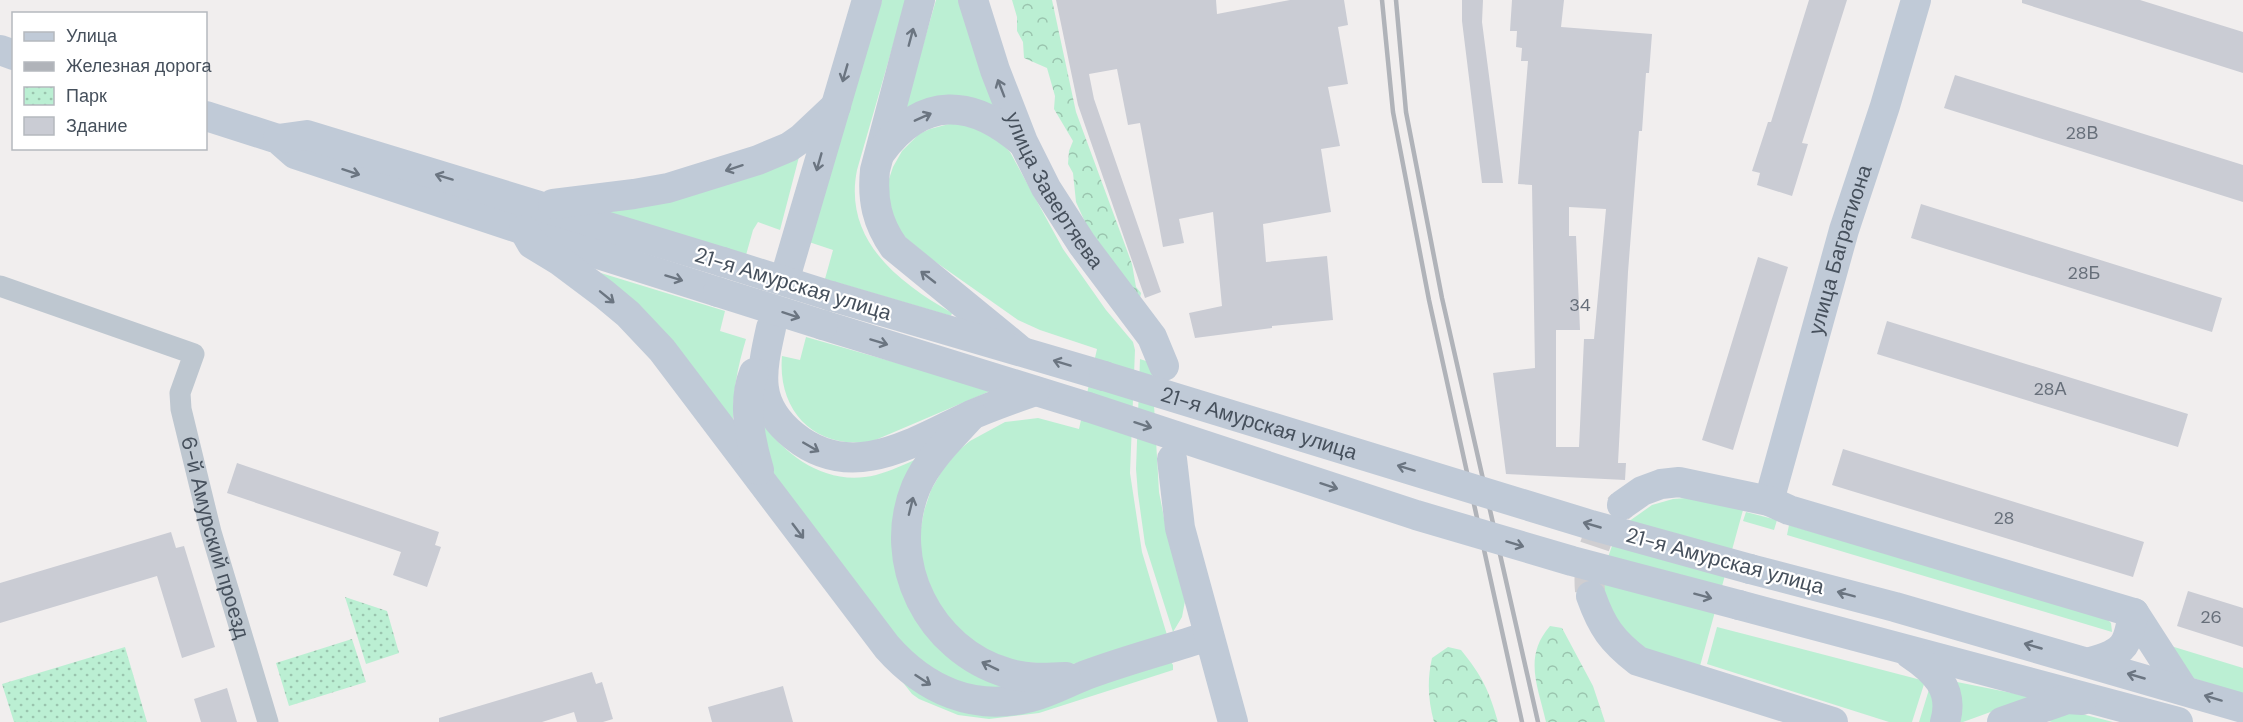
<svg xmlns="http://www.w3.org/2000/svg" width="2243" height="722" font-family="'DM Sans',sans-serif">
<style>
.grass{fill:#bbefd3}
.forest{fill:url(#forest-crowns)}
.park{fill:url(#park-dots)}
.building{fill:#caccd4;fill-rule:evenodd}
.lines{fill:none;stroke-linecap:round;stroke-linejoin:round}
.secondary-tunnel{stroke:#cfced1;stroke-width:30;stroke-dasharray:30 15;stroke-linecap:butt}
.street{stroke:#bec7d0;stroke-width:21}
.secondary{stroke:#c0cad7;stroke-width:30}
.rail{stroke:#b0b3b9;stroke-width:4.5}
.secondary-bridge{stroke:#c0cad7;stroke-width:30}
.oneway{stroke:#6b7581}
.labels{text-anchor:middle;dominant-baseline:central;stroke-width:4.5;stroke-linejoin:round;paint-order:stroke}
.number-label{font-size:18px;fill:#676f7a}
.street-label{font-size:21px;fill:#46505c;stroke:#fff}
</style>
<defs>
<pattern id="forest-crowns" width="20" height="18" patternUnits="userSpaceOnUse" patternTransform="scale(1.5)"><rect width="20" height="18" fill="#bbefd3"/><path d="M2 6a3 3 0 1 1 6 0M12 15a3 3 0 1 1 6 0" fill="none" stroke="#9ac4ae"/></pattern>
<pattern id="park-dots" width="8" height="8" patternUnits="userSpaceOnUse" patternTransform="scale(1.5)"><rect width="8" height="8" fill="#bbefd3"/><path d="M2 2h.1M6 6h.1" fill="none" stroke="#9ac4ae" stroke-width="1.8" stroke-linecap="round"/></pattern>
</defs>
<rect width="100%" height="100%" fill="#f1eeee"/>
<path class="grass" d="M882 0H906L857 170C843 240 898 282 952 313L951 316 825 279 833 250 809 242Z
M936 0H965L1002 109 905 116 910 90Z
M949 124C972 124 995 134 1010 152L1063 249 1106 310 1133 342 1135 350 1130 473 1142 552 1167 635 1070 665 1006 661 960 634 936 600 922 565 920 533 924 511 931 490 943 469 959 450 970 441 1005 422 1038 418 1079 429 1097 349 1040 330 1018 320 930 258 900 233 890 210 888 182 893 167 902 151 919 134 930 129Z
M800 153 780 230 758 222 753 230 746 255 607 212Z
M591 270 725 311 720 331 746 339C737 369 733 391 733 422Z
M806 337 981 387 988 390V392L873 441C816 451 777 412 782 356L800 360Z
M1140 359 1149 362 1152 370 1159 492 1165 523 1185 601 1182 617 1173 632 1145 544 1138 494 1136 469Z
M761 422C788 458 828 487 876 475 891 471 905 464 919 458L905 582 1025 686 983 691 921 668 772 475Z
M1686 498 1743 510 1700 666 1656 656 1622 634 1603 589 1606 563 1613 543 1628 522 1652 505 1673 499Z
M1746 512 1777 520 1774 530 1743 521Z
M1789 525 2106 618 2111 623 2112 632 1787 535Z
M1717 627 1925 681 1912 722H1889L1707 664Z
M2161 643 2243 668V695L2193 678Z
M1171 662 1173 665V670L1039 713 989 719 958 715 919 699 912 694 901 680 939 699Z
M1952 681 2032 697 1963 722H1955Z
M1931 683 1935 722H1919Z
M2066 714H2082L2113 722H2052L2044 720Z"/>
<path class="forest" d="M1012 0H1052L1076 112 1132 264 1136 287 1141 293 1140 298 1094 242 1076 202 1073 173 1068 164 1069 151 1073 141 1054 109 1055 96 1047 68 1024 58 1023 42 1017 31V17Z
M1550 626 1562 628 1593 686 1605 722H1546C1538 686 1523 657 1550 626Z
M1448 647 1461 650C1482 676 1489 690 1498 722H1434C1428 700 1427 680 1432 658Z"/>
<path class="park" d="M345 597 387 611 399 653 366 664Z
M352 639 366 682 289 706 276 663Z
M125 647 147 722H14L2 684Z"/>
<path class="building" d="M1056 0H1216L1217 14 1290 0H1344L1348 25 1338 27 1348 84 1328 87 1340 146 1321 149 1331 212 1263 224 1266 262 1327 256 1333 320 1272 326V328L1195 338 1189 313 1222 306 1213 212 1179 219 1184 243 1163 247 1140 123 1128 125 1117 69 1089 74 1094 99 1161 292 1145 298 1078 105Z
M1462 0H1483L1482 22 1503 183H1482L1462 21Z
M1512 0H1564L1561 27 1652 34 1649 73H1646L1642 131H1639L1628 272 1618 463H1626L1625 480 1506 474 1493 373 1535 368 1532 185 1518 184 1528 61H1521L1522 48 1516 47 1517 31H1510ZM1569 207 1606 209 1594 339H1584L1579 447H1556V330H1580L1576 236H1569Z
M1809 0H1847L1802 143 1808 144 1792 196 1757 185 1760 173 1752 171 1768 122H1771Z
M2022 0H2140L2243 32V73L2022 3Z
M1955 75 2243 165V202L1944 108Z
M1921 204 2222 298 2212 332 1911 238Z
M1758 257 1788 267 1733 450 1702 440Z
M1887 321 2188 414 2178 447 1877 354Z
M1843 449 2144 542 2133 577 1832 485Z
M237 463 439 532 435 545 441 547 427 587 393 575 401 552 227 493Z
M171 532 176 548 184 546 215 647 182 658 157 576 0 623V583Z
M2188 591 2243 608V647L2177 626Z
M592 672 596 684 602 682 613 719 603 722H577L574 712 542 722H439V718Z
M783 686 793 722H712L708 707Z
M227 688 237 722H201L194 699Z"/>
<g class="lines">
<path class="secondary-tunnel" d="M1590 591C1587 557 1597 528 1622 505"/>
<path class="street" id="s1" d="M0 286 194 354 180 393 181 409 211 532 268 722"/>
<g class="secondary">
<path d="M920 0 875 170C872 200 877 223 894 247L1020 350"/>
<path id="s2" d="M973 0 995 70 1023 142 1046 188 1082 244 1152 337 1164 366"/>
<path d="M0 50 14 55"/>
<path d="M206 116 278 139 295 154 560 242 718 292"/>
<path d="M278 139 307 135 723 262"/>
<path d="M881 152C923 95 972 99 1022 142"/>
<path d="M553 204 634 194 668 188 758 160 789 147 802 138 836 106"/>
<path d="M524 230 532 244 560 261 604 294 628 314 662 350 887 647C925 690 974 712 1031 697 1050 692 1068 682 1086 675 1126 660 1168 649 1209 636"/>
<path d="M788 268 867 0"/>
<path d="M831 296 1104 376"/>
<path d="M823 325 1088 407"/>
<path d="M771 328C761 373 754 404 794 436 851 482 910 444 967 417 989 407 1012 399 1035 391"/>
<path d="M754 373C742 403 750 440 759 470"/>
<path d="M972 415C952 437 928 459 916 487 885 562 929 650 1007 673 1027 679 1046 678 1066 677"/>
<path d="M1172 459 1180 528 1233 722"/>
<path id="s3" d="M1769 501 1844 230 1885 106 1916 0"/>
<path d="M1622 505 1642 491 1661 484 1679 482 1769 501 1789 510 2134 613 2183 689"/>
<path d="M1750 569 1895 607 2243 708"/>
<path d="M1591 596C1602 627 1612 641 1638 661L1833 722"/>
<path d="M1739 605 2178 722"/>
<path d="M1910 654C1934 670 1955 689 1945 722"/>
<path d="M2090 662C2102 659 2120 654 2126 641 2130 633 2131 622 2134 613"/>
<path d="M2002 722 2067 699 2082 700"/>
</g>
<path class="rail" d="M1382 0 1393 112 1429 300 1522 722
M1396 0 1406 112 1442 298 1538 722"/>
<g class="secondary-bridge">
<path d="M723 262 831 296"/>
<path d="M718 292 823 325"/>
<path id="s4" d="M1104 376 1591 525 1750 569"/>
<path d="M1088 407 1416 515 1572 561 1739 605"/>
</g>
</g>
<defs><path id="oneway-shaft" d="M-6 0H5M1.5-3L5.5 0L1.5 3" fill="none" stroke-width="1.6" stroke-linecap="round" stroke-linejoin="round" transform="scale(1.5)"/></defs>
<g class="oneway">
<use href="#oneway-shaft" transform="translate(911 37) rotate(-75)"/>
<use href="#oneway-shaft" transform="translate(845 73) rotate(106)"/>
<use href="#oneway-shaft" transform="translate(1001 88) rotate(-111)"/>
<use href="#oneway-shaft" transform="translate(923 117) rotate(-24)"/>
<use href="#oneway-shaft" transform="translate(819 162) rotate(106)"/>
<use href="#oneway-shaft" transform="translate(734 168) rotate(162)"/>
<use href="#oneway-shaft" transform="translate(351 172) rotate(18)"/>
<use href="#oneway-shaft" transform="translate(444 177) rotate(-163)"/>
<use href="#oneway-shaft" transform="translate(928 277) rotate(-142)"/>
<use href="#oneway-shaft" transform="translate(674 278) rotate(17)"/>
<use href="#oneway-shaft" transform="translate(607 297) rotate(39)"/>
<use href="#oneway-shaft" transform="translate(791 315) rotate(18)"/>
<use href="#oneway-shaft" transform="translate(879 342) rotate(17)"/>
<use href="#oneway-shaft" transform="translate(1062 363) rotate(-163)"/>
<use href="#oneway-shaft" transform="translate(1143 425) rotate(18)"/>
<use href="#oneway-shaft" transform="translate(811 447) rotate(30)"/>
<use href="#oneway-shaft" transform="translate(1406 468) rotate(-163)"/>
<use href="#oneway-shaft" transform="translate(1329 486) rotate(18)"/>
<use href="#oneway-shaft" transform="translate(911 506) rotate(-76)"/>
<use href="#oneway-shaft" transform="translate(1592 525) rotate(-164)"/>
<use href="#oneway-shaft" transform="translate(798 531) rotate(53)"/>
<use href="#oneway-shaft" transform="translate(1515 544) rotate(17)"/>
<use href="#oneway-shaft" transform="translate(1846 594) rotate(-165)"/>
<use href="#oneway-shaft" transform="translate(1703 596) rotate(15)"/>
<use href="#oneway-shaft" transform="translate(2033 646) rotate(-164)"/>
<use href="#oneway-shaft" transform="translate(990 666) rotate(-154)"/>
<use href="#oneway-shaft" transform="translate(2136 676) rotate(-164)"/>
<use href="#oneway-shaft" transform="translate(923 680) rotate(33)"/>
<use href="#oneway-shaft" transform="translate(2213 698) rotate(-163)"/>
</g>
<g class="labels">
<g class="number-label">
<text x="2082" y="133">28В</text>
<text x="2084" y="273">28Б</text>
<text x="1580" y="305">34</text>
<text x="2050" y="389">28А</text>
<text x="2004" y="518">28</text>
<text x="2211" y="617">26</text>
</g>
<g class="street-label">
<text stroke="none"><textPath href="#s2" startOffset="208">улица Завертяева</textPath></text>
<text stroke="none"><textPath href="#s3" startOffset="261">улица Багратиона</textPath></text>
<text transform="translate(793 284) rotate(17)">21-я Амурская улица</text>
<text stroke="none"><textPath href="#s4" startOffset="162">21-я Амурская улица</textPath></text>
<text stroke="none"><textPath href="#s1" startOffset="396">6-й Амурский проезд</textPath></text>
<text transform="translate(1725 561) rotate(15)">21-я Амурская улица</text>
</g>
</g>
<rect x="12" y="12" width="195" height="138" fill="#ffffff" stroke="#b5b9be" stroke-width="1.5"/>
<rect x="24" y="32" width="30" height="9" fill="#c0cad7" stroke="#b5b9be" stroke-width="1.5"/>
<text x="66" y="42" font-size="18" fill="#46505c">Улица</text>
<rect x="24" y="62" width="30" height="9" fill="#b0b3b9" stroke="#b5b9be" stroke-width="1.5"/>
<text x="66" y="72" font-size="18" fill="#46505c">Железная дорога</text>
<rect x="24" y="87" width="30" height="18" fill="url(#park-dots)" stroke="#b5b9be" stroke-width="1.5"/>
<text x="66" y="102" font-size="18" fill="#46505c">Парк</text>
<rect x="24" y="117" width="30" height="18" fill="#caccd4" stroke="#b5b9be" stroke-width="1.5"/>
<text x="66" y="132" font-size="18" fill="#46505c">Здание</text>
</svg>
